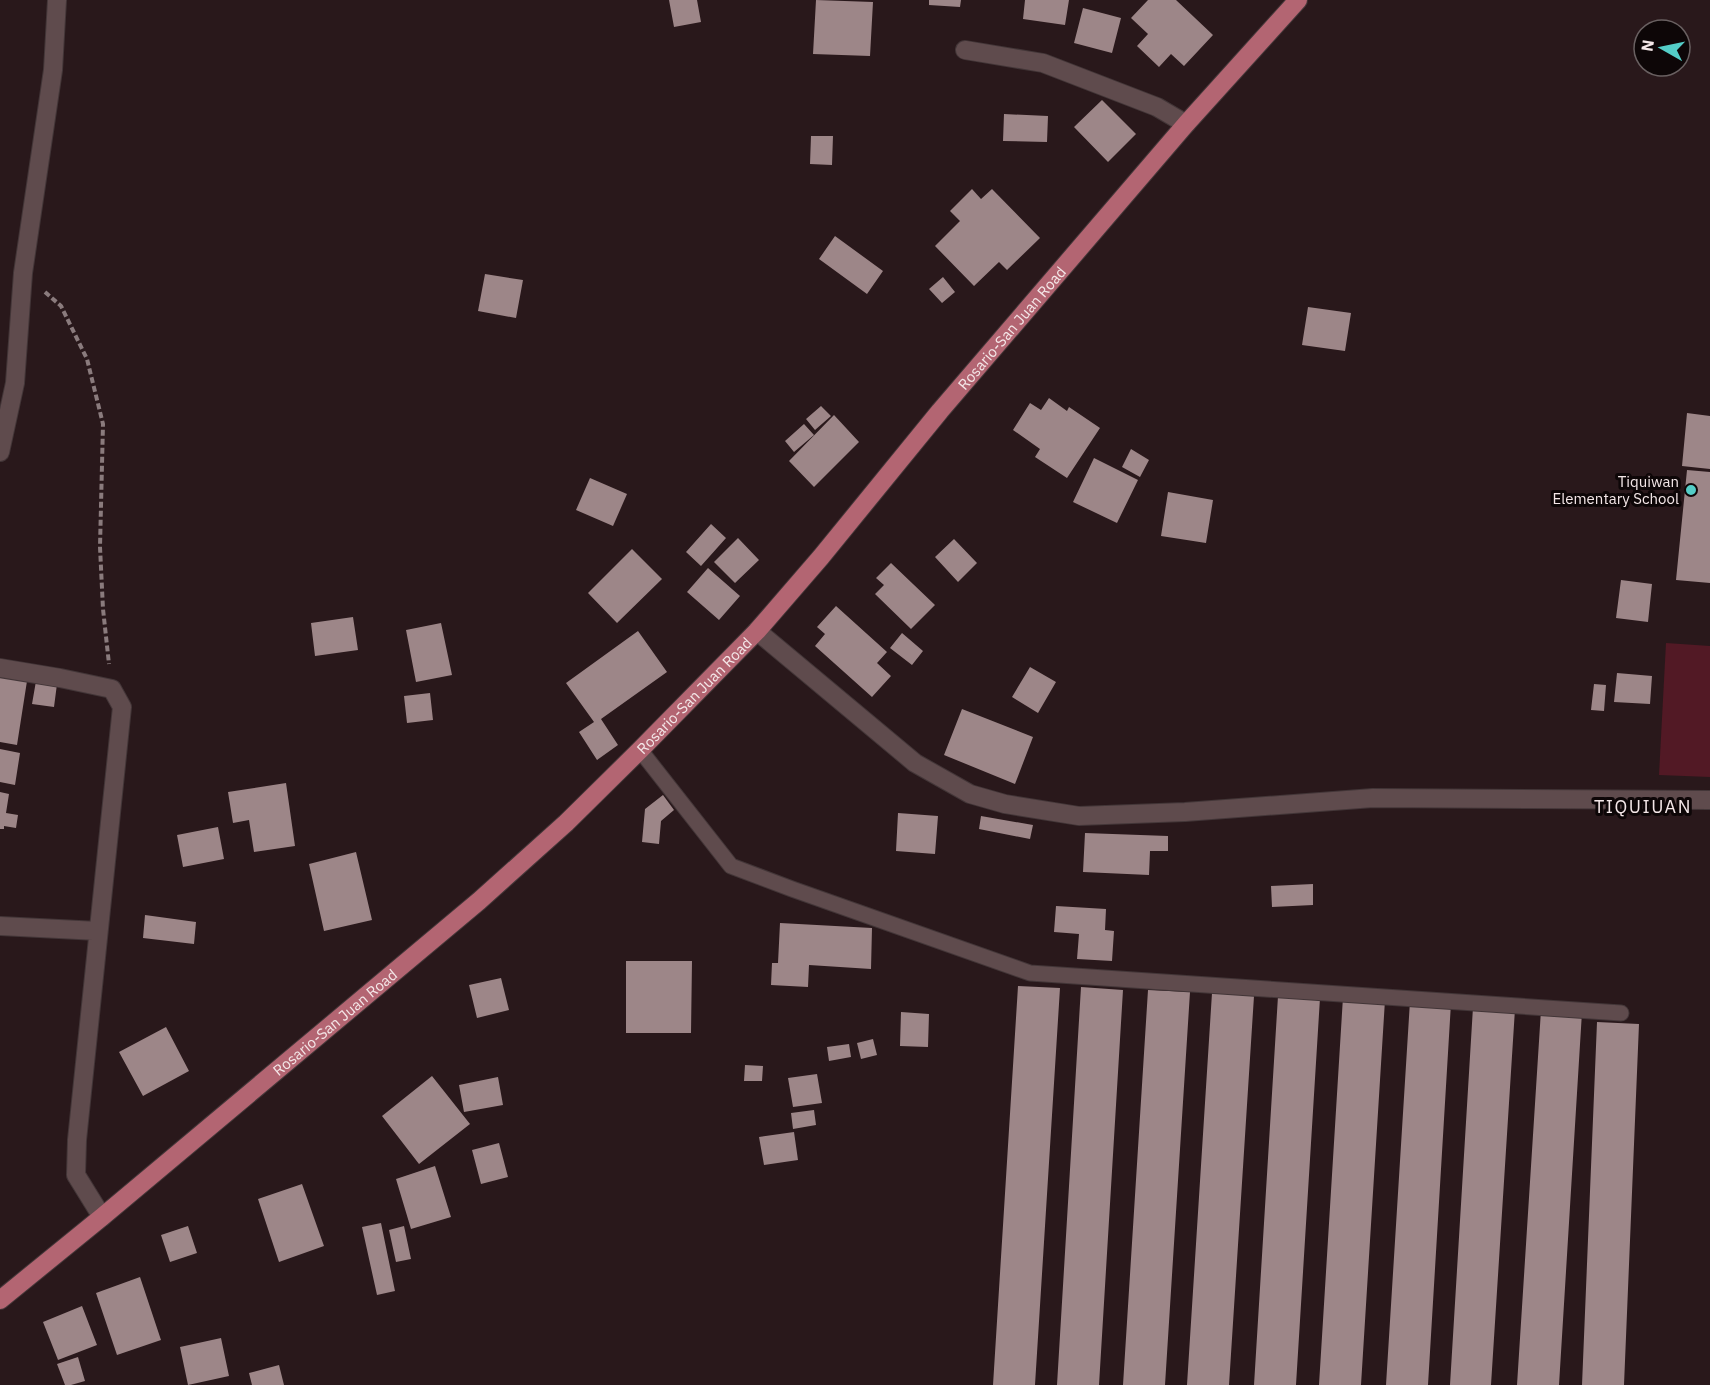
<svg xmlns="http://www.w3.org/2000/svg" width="1710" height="1385" font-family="'IBM Plex Sans',sans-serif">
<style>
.pitch{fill:#521925}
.building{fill:#9d8688}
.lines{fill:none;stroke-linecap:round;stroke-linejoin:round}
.service-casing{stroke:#433638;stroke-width:17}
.minor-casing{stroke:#433638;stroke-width:20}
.primary-casing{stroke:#433638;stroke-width:20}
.path{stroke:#8a7b7d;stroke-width:4;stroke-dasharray:6 3;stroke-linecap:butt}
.service{stroke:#5f4b4d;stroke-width:15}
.minor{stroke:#5f4b4d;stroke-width:18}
.primary{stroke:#b36572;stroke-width:18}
.poi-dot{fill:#54cdc7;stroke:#0d0607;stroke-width:2}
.labels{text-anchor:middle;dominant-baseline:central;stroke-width:6;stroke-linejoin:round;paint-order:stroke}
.street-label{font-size:15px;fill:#f4e7e8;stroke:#0d0607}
.poi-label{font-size:15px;fill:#f4e7e8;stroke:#0d0607;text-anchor:end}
.quarter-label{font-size:18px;letter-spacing:1.5px;fill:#f4e7e8;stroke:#0d0607}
</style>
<rect width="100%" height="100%" fill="#29181b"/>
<path class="pitch" d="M1666 643 1710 646V777L1659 775Z"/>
<path class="building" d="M669 0H697L701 22 674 27Z
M816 0 873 2 870 56 813 54Z
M929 0H961L960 7 929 5Z
M1025 0H1069L1065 25 1023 19Z
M1148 0H1176L1213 35 1184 66 1171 54 1159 67 1137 46 1148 34 1131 18Z
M1083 8 1121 18 1112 53 1074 43Z
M1102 100 1136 134 1108 162 1074 127Z
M1004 114 1048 116 1047 142 1003 141Z
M811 136H833L832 165 810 164Z
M972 189 981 199 992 189 1040 238 1007 270 999 262 974 286 935 246 960 221 950 211Z
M835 236 883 271 867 294 819 259Z
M485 274 523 280 516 318 478 311Z
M943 277 955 292 942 303 929 289Z
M1308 307 1351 313 1345 351 1302 345Z
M1049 398 1067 411 1069 407 1100 428 1067 478 1035 457 1040 449 1013 430 1030 403 1041 410Z
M821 406 831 416 815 430 806 419Z
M1687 413 1710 416V469L1682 466Z
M834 415 859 442 814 487 789 461Z
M804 424 814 435 794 452 785 441Z
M1131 449 1149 460 1140 477 1122 467Z
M1094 458 1138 480 1117 523 1073 502Z
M1687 470 1710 472V583L1676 580Z
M590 478 627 494 613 526 576 510Z
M1168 492 1213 500 1206 543 1161 536Z
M711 524 726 538 701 566 686 552Z
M738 538 759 560 735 583 714 562Z
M954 539 977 563 958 582 935 557Z
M632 549 662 579 617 623 588 593Z
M891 563 935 605 911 629 875 594 884 585 876 578Z
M708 568 740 596 719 620 687 592Z
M1621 580 1652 584 1648 622 1616 618Z
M836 606 887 652 877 663 891 676 872 697 815 646 825 634 817 627Z
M353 617 358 650 315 656 311 623Z
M441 623 452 675 416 682 406 630Z
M638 631 667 672 601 719 618 745 597 760 579 732 594 722 566 683Z
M902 633 923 651 912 665 890 648Z
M1030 667 1056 682 1038 713 1012 697Z
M1617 673 1652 676 1650 704 1614 702Z
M0 677 27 681 17 745 0 742Z
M36 681 57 684 54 707 32 704Z
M1594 684 1606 685 1604 711 1591 710Z
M430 693 433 720 407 723 404 696Z
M962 709 1033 737 1015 784 944 755Z
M0 749 20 753 15 785 0 782Z
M286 783 295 846 254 852 249 820 233 823 228 792Z
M0 792 9 794 6 813 18 815 16 828 4 826V829H0Z
M663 795 674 810 661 821 659 844 642 842 645 809Z
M898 813 938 816 935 854 896 851Z
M981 816 1033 825 1030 839 979 829Z
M218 827 224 859 183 867 177 835Z
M1085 833 1168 836V851H1150L1149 875 1083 872Z
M356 852 372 920 324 931 309 864Z
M1313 884V905L1272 907 1271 886Z
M1056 906 1106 909 1105 930 1114 931 1112 961 1077 959 1079 934 1054 932Z
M145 915 196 922 194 944 143 938Z
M780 923 872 928 871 969 809 965 808 987 771 985 772 963H778Z
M626 961H692L691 1033H626Z
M501 978 509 1010 477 1018 469 985Z
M1018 986 1060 988 1035 1385H993Z
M1081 987 1123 990 1099 1385H1057Z
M1148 990 1190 992 1165 1385H1123Z
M1212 993 1254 996 1229 1385H1187Z
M1278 996 1320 998 1296 1385H1254Z
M1343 997 1385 1000 1361 1385H1319Z
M1410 1001 1451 1003 1428 1385H1386Z
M1473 1007 1515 1009 1491 1385H1450Z
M1541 1010 1582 1012 1559 1385H1517Z
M901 1012 929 1014 928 1047 900 1046Z
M1597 1022 1639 1024 1624 1385H1582Z
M166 1027 189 1071 143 1096 119 1052Z
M873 1039 877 1055 861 1059 857 1043Z
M849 1044 851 1057 829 1061 827 1047Z
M745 1065 763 1066 762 1081H744Z
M817 1074 822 1103 793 1107 788 1078Z
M432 1076 470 1124 419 1164 382 1116Z
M498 1077 503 1105 464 1112 459 1085Z
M814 1110 816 1125 793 1129 791 1113Z
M794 1132 798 1160 764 1165 759 1137Z
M499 1143 508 1177 481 1184 472 1150Z
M435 1166 451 1217 411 1229 396 1179Z
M302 1184 324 1246 279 1262 258 1199Z
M381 1223 395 1291 377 1295 362 1227Z
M188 1226 197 1253 170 1262 161 1235Z
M404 1226 411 1259 396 1262 389 1230Z
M140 1277 161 1340 117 1355 96 1293Z
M82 1306 97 1345 58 1360 43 1322Z
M221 1338 229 1376 188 1385 180 1347Z
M78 1357 85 1381 71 1385H65L57 1364Z
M279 1365 284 1385H252L249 1373Z"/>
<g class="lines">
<defs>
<path id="service" d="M640 750 731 866 792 889 1030 973 1621 1013"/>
<path id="minor" d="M965 50 1043 63 1157 107 1186 124
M0 452 15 383 23 273 53 70 57 0
M757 631 915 763 970 794 1005 804 1079 816 1185 812 1373 798 1710 800
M0 668 60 678 112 689 122 707 77 1140 76 1175 102 1217
M0 926 98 931"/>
<g id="primary">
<path id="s1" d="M0 1300 102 1217 479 901 566 823 640 750 757 631 821 557 940 411 1186 124 1298 0"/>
</g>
</defs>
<use href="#service" class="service-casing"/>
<use href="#minor" class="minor-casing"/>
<use href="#primary" class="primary-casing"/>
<path class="path" d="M45 292 61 306 87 359 103 424 100 547 103 609 109 664"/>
<use href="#service" class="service"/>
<use href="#minor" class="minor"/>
<use href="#primary" class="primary"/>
</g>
<circle class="poi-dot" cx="1691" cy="490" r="6"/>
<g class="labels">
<g class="street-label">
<text stroke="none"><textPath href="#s1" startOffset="1407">Rosario-San Juan Road</textPath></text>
<text stroke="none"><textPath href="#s1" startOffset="921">Rosario-San Juan Road</textPath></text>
<text stroke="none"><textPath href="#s1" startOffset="435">Rosario-San Juan Road</textPath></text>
</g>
<g class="poi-label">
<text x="1679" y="481">Tiquiwan<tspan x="1679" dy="17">Elementary School</tspan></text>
</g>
<g class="quarter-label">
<text x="1643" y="806">TIQUIUAN</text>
</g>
</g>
<g transform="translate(1662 48) rotate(279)"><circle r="28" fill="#0d0607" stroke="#696061" stroke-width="1.5"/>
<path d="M0-4.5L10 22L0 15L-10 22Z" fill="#54cdc7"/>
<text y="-9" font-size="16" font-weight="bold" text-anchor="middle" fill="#f4e7e8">N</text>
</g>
</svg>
